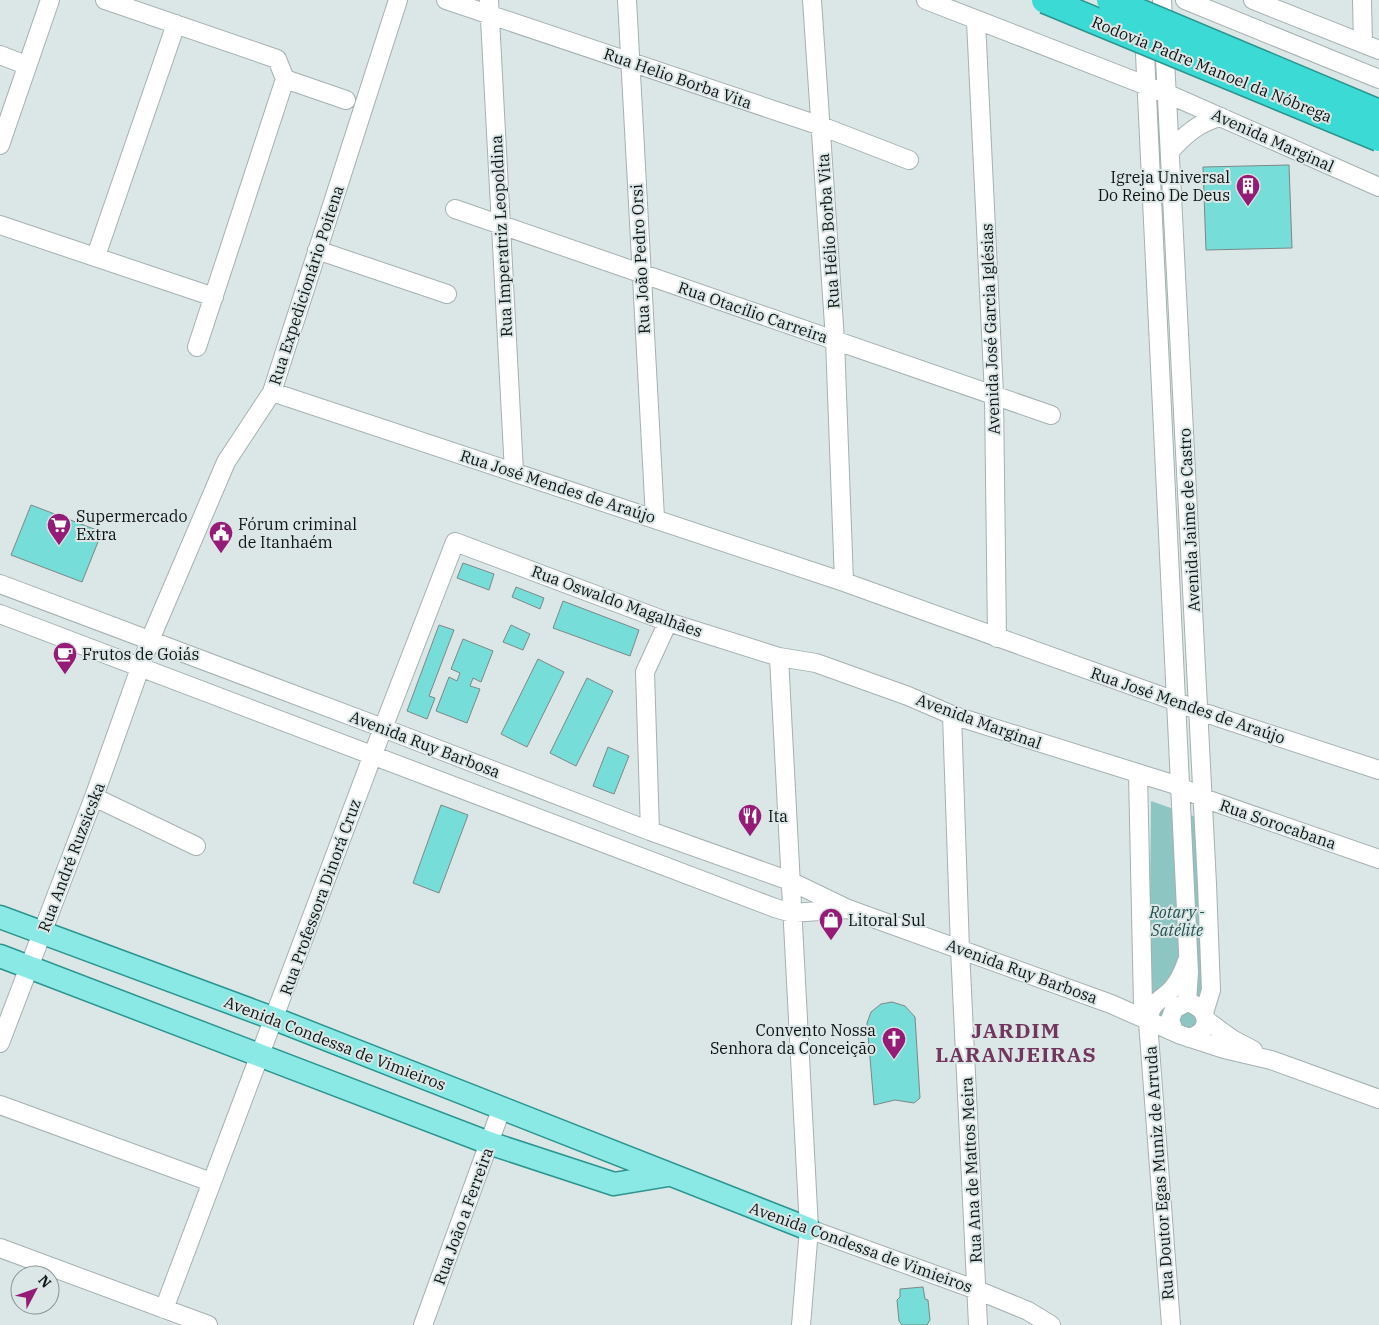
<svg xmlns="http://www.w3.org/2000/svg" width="1379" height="1325" font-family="'IBM Plex Serif',serif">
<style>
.green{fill:#8dc5c2}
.building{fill:#77ddd8;stroke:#7c8887}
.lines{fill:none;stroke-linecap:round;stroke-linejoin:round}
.minor-casing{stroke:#a5b1b0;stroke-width:20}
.major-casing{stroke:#2c9590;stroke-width:25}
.minor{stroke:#fff;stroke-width:18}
.major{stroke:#8ae9e5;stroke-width:22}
.highway-bridge-casing{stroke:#2c9590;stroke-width:29;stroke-linecap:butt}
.highway-bridge{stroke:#3cdad4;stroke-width:26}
.labels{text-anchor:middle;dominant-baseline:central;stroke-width:4;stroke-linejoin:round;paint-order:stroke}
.street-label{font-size:16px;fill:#0f1413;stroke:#dbe7e6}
.poi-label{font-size:16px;fill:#0f1413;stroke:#dbe7e6;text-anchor:start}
.park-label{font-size:16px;font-style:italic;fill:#22504e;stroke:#dbe7e6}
.district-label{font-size:21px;font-weight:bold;letter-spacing:1px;fill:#72365e;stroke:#dbe7e6}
</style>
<rect width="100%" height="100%" fill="#dbe7e6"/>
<path class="green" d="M1151 801 1199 818 1204 987 1198 1024 1187 1029 1161 1017 1149 998Z"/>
<path class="building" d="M1289 165 1292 248 1206 250 1203 167Z
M31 505 102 532 82 582 11 555Z
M463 563 494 574 489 590 457 578Z
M516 587 544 598 540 609 512 597Z
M563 601 639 630 630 656 553 628Z
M439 625 454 630 429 696 435 698 427 719 407 711Z
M511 625 530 634 523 650 503 642Z
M463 639 493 651 481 682 473 678 470 686 480 689 467 723 436 711 449 677 457 681 460 673 451 669Z
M538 659 564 672 527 747 501 734Z
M587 678 613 691 576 766 550 753Z
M608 747 629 756 614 794 593 786Z
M441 805 468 815 439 893 413 883Z
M892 1002 905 1006 915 1017 920 1098 914 1103 895 1100 874 1105 867 1023 871 1012 881 1004Z
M923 1287 925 1299 928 1300 930 1320 927 1325H902L899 1321 897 1300 900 1297V1289Z"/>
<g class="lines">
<defs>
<path id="minor" d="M105 0 277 59 285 79 346 100
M446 0 821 126 909 160
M489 0 514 472
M627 0 655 518
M812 0 835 340 844 582
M926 0 1168 94 1379 187
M1162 0 1207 884 1211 990 1204 1013
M1185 0 1379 79
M1253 0 1379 50
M1362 0 1363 44
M976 21 994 395 997 638
M1144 33 1189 972 1187 1002
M0 55 26 65
M0 145 50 0
M1170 151C1186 134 1199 122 1221 117
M455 209 1051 415
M0 225 214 297
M317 250 447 294
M96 256 176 24
M197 347 285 79
M272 392 844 582 1175 701 1199 711 1379 770
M0 584 383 728 650 831 790 881 848 909 1111 1004 1181 1035 1224 1049 1271 1060 1379 1099
M0 614 775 908 792 913 847 909
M779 657 809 1229 801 1325
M952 715 960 949 978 1325
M1138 774 1143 1005
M94 797 196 846
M650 831 645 672 668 622
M1206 1020 1232 1039 1253 1050
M1174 1031 1170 1020 1174 1009 1187 1002C1210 1008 1213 1031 1189 1038
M0 1043 94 797 150 640 226 462 272 392 398 0
M0 1105 211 1182
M809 1229 977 1290 1028 1311 1051 1325
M0 1248 208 1325
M164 1309 383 728 455 542 668 622 779 657 816 663 908 696 952 715 1179 786 1203 798 1379 859
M423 1325 502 1107
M1171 1325 1148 1022C1151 1001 1158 1003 1171 990 1179 982 1183 972 1187 961"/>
<path id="major" d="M0 917 275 1019 809 1229
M0 956 489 1143 614 1184 668 1175"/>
</defs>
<use href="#minor" class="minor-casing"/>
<use href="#major" class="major-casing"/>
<use href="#minor" class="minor"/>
<use href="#major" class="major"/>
<defs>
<path id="highway-bridge" d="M1045 0 1379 138
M1110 0 1379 113"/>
</defs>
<use href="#highway-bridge" class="highway-bridge-casing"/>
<use href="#highway-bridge" class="highway-bridge"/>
</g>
<defs>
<symbol id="building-pin" viewBox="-11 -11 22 30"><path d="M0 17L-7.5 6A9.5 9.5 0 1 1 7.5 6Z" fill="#951b76" stroke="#dbe7e6"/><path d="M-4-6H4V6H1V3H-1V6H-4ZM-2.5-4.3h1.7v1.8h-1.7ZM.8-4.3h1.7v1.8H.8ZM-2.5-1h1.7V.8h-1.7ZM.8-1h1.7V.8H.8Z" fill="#fff"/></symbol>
<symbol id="supermarket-pin" viewBox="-11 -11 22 30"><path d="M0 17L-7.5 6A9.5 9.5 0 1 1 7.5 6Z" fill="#951b76" stroke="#dbe7e6"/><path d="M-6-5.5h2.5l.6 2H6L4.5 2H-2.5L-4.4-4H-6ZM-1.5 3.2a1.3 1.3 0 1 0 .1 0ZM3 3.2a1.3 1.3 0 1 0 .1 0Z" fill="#fff"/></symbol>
<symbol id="civic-pin" viewBox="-11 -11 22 30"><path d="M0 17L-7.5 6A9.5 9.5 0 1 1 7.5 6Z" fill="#951b76" stroke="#dbe7e6"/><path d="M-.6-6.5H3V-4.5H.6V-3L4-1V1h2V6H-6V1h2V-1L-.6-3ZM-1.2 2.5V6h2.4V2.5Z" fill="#fff"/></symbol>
<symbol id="cafe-pin" viewBox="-11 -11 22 30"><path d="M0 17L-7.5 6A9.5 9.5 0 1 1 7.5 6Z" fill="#951b76" stroke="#dbe7e6"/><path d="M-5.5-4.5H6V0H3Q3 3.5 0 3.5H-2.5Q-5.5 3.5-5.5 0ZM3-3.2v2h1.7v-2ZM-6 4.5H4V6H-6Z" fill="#fff"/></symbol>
<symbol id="restaurant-pin" viewBox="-11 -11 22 30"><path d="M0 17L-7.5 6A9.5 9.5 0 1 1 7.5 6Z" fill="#951b76" stroke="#dbe7e6"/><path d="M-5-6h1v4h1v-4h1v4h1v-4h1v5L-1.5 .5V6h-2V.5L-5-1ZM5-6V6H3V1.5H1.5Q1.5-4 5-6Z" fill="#fff"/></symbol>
<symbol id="shop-pin" viewBox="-11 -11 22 30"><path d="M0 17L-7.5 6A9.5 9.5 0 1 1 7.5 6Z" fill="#951b76" stroke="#dbe7e6"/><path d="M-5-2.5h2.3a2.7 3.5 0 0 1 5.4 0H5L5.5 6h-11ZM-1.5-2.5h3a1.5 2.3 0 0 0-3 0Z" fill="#fff"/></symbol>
<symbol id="church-pin" viewBox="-11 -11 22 30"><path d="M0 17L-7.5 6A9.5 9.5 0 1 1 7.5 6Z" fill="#951b76" stroke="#dbe7e6"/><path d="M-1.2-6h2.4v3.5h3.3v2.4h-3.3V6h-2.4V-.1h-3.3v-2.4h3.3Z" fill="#fff"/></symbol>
</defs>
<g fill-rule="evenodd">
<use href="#building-pin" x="1234" y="172" width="28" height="38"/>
<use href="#supermarket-pin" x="45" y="511" width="28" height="38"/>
<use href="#civic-pin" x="207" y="519" width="28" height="38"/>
<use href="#cafe-pin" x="51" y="640" width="28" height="38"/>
<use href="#restaurant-pin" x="736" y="802" width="28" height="38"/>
<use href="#shop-pin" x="817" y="906" width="28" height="38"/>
<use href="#church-pin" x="880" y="1025" width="28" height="38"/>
</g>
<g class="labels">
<g class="street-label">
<text transform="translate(1212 69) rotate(22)">Rodovia Padre Manoel da Nóbrega</text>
<text transform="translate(678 78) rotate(19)">Rua Helio Borba Vita</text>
<text transform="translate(1273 140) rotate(24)">Avenida Marginal</text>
<text transform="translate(828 231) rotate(-94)">Rua Hélio Borba Vita</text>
<text transform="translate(501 236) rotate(-93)">Rua Imperatriz Leopoldina</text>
<text transform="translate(640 259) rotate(-93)">Rua João Pedro Orsi</text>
<text transform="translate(306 285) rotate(-72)">Rua Expedicionário Poitena</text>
<text transform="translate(753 312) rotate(19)">Rua Otacílio Carreira</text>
<text transform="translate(990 329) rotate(-92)">Avenida José Garcia Iglésias</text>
<text transform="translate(558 486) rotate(18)">Rua José Mendes de Araújo</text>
<text transform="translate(1189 520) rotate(-93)">Avenida Jaime de Castro</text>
<text transform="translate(617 601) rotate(20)">Rua Oswaldo Magalhães</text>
<text transform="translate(1188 705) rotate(19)">Rua José Mendes de Araújo</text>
<text transform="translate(979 721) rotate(20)">Avenida Marginal</text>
<text transform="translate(425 744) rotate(21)">Avenida Ruy Barbosa</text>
<text transform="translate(1278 824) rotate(19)">Rua Sorocabana</text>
<text transform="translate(71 857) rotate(-69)">Rua André Ruzsicska</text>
<text transform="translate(320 897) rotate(-70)">Rua Professora Dinorá Cruz</text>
<text transform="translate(1022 971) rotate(20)">Avenida Ruy Barbosa</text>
<text transform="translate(335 1043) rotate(21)">Avenida Condessa de Vimieiros</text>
<text transform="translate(971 1170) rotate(-93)">Rua Ana de Mattos Meira</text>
<text transform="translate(1159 1173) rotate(-94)">Rua Doutor Egas Muniz de Arruda</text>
<text transform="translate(463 1216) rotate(-70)">Rua João a Ferreira</text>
<text transform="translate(861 1247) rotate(20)">Avenida Condessa de Vimieiros</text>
</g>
<g class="poi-label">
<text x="1230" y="177" text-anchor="end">Igreja Universal<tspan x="1230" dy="18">Do Reino De Deus</tspan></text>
<text x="76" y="516">Supermercado<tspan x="76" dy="18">Extra</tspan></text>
<text x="238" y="524">Fórum criminal<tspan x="238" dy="18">de Itanhaém</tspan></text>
<text x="82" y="654">Frutos de Goiás</text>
<text x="768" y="816">Ita</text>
<text x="848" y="920">Litoral Sul</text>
<text x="876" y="1030" text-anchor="end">Convento Nossa<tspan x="876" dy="18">Senhora da Conceição</tspan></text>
</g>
<g class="park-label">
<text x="1177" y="912">Rotary -<tspan x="1177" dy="18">Satélite</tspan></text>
</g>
<g class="district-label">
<text x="1016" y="1030">JARDIM<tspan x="1016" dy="24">LARANJEIRAS</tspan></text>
</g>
</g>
<g transform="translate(35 1290) rotate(49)"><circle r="24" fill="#dbe7e6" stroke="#899392"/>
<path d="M0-4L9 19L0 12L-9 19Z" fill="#951b76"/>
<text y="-8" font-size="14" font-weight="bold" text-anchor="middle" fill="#0f1413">N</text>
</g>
</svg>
